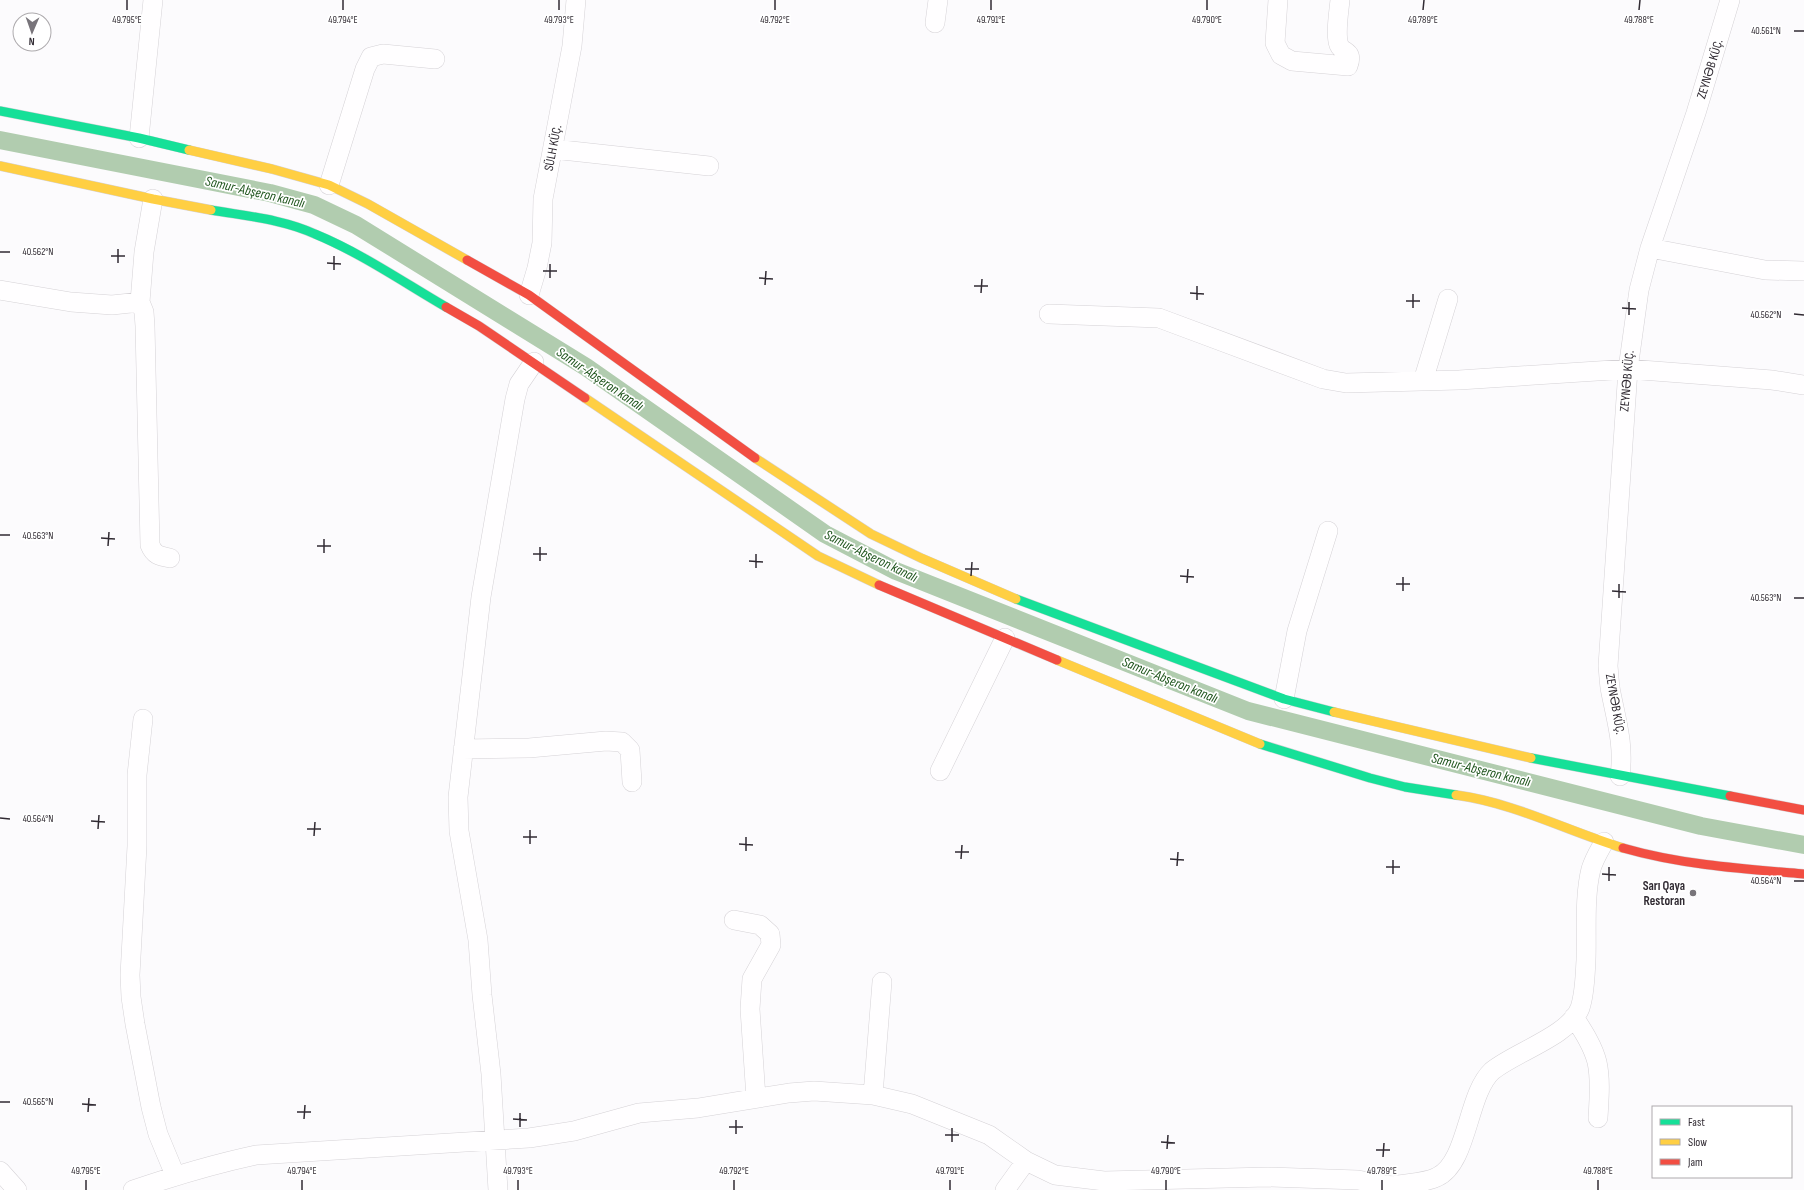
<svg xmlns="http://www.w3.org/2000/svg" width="1804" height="1190" font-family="'Sofia Sans Condensed',sans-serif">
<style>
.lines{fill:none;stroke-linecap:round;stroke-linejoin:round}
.canal{stroke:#b1ccaf;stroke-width:18}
.street-casing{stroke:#d5d2d6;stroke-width:20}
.fast-casing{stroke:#d5d2d6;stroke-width:10}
.slow-casing{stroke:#d5d2d6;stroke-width:10}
.jam-casing{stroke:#d5d2d6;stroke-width:10}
.street{stroke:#fffeff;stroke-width:19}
.fast{stroke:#16e098;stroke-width:9}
.slow{stroke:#ffcf43;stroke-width:9}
.jam{stroke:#f24e42;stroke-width:9}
.ticks{fill:none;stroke:#312b33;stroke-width:1.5}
.poi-dot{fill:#78747a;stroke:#fff;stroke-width:1.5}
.labels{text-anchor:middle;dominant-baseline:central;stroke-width:3.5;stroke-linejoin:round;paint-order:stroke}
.street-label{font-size:13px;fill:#312b33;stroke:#fff}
.poi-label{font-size:13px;font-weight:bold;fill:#312b33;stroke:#fff;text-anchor:end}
.water-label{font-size:14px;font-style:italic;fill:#1e541c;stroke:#fff}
.ticks-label{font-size:10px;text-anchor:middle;fill:#312b33;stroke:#fff;stroke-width:3.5;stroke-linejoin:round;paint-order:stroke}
</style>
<rect width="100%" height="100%" fill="#fcfbfd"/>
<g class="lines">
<path class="canal" d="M0 140 270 193 314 205 356 225 586 367 825 534 896 571 1248 711 1701 826 1804 845"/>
<defs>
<path id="street" d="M1278 0 1275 43 1281 55 1292 61 1348 66C1354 50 1343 54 1339 45 1335 35 1339 11 1340 0
M935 23 938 0
M139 138 153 0
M553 149 709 166
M329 185 365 69 371 57 383 54 435 59
M153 199 144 252 140 302 144 312 145 326 150 545C154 555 159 556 170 558
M1650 248 1765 270 1804 271
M0 290 71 302 112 305 140 302
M529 295 537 268 542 243 543 199 572 46 576 0
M1049 314 1159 318 1323 379 1346 383 1459 380 1628 369 1772 380 1804 385
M1423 381 1448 299
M1284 699 1297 631 1328 531
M143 719 137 775V846L130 975 131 997 135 1024 151 1107 158 1134 175 1175
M463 749 529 748 606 741 622 742 630 750 632 782
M940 771 1005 638
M1620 776C1624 745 1617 723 1611 693 1609 684 1609 675 1608 666L1628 369 1639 290 1650 248 1696 113 1730 0
M734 920 760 925 770 934 771 945 752 979 750 1009 756 1098
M1574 1017C1583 1031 1593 1046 1597 1062 1601 1080 1599 1100 1598 1118
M873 1095 882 982
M0 1171 17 1190
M133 1190C174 1176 214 1164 256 1155L529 1138 574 1131 639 1113 698 1108 789 1093 814 1091 873 1095 912 1104 989 1135 1026 1161 1055 1175 1104 1181 1268 1177 1358 1180 1392 1186
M498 1190 491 1074 482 995 478 940 459 831 458 797 481 597 515 399 519 384 534 362
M1005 1190 1026 1161
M1388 1190 1392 1186C1406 1183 1426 1183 1437 1177 1468 1163 1467 1094 1492 1071 1515 1052 1569 1036 1580 1008 1585 993 1585 976 1586 960 1587 932 1584 897 1591 869 1594 859 1599 851 1604 842"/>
<path id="fast" d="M0 111 139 138 189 150
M211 210C245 216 283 219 315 234 361 253 403 282 446 307
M1016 599 1284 699 1334 712
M1260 744 1370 778 1405 787 1456 795
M1531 758 1730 796"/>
<path id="slow" d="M189 150 272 169 329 185 368 204 467 260
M0 166 153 199 211 210
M585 398 818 556 879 585
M755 458 871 534 921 558 1016 599
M1057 660 1260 744
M1334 712 1531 758
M1456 795C1515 803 1567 831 1623 848"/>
<path id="jam" d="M467 260 529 295 755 458
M446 307 479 326 585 398
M879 585 1057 660
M1730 796 1804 810
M1623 848C1682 865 1744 869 1804 874"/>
</defs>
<use href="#street" class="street-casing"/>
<use href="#fast" class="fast-casing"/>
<use href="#slow" class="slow-casing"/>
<use href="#jam" class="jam-casing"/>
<use href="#street" class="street"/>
<use href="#fast" class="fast"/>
<use href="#slow" class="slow"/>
<use href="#jam" class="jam"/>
</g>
<path class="ticks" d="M127 10V0M343 10V0M559 10V0M775 10V0M991 10V0M1207 10V0M1423 10 1424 0M1639 10 1640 0M1794 31H1804M0 252H10M111 256H125M118 263V249M327 263 341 264M334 270V256M543 271H557M550 278V264M759 278 773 279M765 285 766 271M974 286H988M981 293 982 279M1190 293 1204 294M1197 300V286M1406 301H1420M1413 308V294M1622 308 1636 309M1794 314 1804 315M1629 315V302M0 535H10M101 538 115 539M108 546 109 532M317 546H331M324 553V539M533 554H547M540 561V547M749 561 763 562M756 568V554M965 569H979M971 576 972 562M1180 576 1194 577M1187 583 1188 569M1396 584H1410M1403 591V577M1612 591 1626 592M1619 598V584M1794 598H1804M0 818 10 819M91 821 105 822M98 829 99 815M307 829H321M314 836 315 822M523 837H537M530 844V830M739 844 753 845M746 851V837M955 852H969M961 859 962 845M1170 859 1184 860M1177 866 1178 852M1386 867H1400M1393 874V860M1602 874 1616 875M1609 881V867M1794 881H1804M0 1102H10M82 1104 96 1105M88 1112 89 1098M297 1112H311M304 1119 305 1105M513 1119 527 1120M520 1127V1113M729 1127H743M736 1134V1120M945 1135H959M952 1142V1128M1161 1142 1175 1143M1167 1149 1168 1135M1376 1150H1390M1383 1157 1384 1143M86 1190V1180M302 1190V1180M518 1190V1180M734 1190V1180M950 1190V1180M1166 1190V1180M1382 1190V1180M1598 1190V1180"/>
<circle class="poi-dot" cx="1693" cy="893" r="4"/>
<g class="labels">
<g class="street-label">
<text transform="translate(1710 69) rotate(-73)">ZEYNƏB KÜÇ.</text>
<text transform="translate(553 148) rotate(-79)">SÜLH KÜÇ.</text>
<text transform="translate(1627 381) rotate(-85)">ZEYNƏB KÜÇ.</text>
<text transform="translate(1615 704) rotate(80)">ZEYNƏB KÜÇ.</text>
</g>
<g class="poi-label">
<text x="1685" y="886">Sarı Qaya<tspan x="1685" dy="15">Restoran</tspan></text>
</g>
<g class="water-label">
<text transform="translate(255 192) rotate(13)">Samur-Abşeron kanalı</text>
<text transform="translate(600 379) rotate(34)">Samur-Abşeron kanalı</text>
<text transform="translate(871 556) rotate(26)">Samur-Abşeron kanalı</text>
<text transform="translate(1170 680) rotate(22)">Samur-Abşeron kanalı</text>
<text transform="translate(1481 770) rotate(14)">Samur-Abşeron kanalı</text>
</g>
</g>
<g class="ticks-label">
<text x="127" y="23">49.795°E</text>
<text x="343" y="23">49.794°E</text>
<text x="559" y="23">49.793°E</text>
<text x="775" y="23">49.792°E</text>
<text x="991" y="23">49.791°E</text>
<text x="1207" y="23">49.790°E</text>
<text x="1423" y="23">49.789°E</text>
<text x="1639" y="23">49.788°E</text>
<text x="1766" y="34">40.561°N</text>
<text x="38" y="255">40.562°N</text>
<text x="1766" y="318">40.562°N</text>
<text x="38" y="539">40.563°N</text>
<text x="1766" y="601">40.563°N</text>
<text x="38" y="822">40.564°N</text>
<text x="1766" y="884">40.564°N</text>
<text x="38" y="1105">40.565°N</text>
<text x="86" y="1174">49.795°E</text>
<text x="302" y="1174">49.794°E</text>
<text x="518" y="1174">49.793°E</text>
<text x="734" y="1174">49.792°E</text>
<text x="950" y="1174">49.791°E</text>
<text x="1166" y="1174">49.790°E</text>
<text x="1382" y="1174">49.789°E</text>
<text x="1598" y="1174">49.788°E</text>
</g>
<rect x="1652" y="1106" width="140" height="72" fill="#ffffff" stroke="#adaaad"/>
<rect x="1660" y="1119" width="20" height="6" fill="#16e098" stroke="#adaaad"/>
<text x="1688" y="1126" font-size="12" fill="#312b33">Fast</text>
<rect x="1660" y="1139" width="20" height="6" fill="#ffcf43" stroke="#adaaad"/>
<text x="1688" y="1146" font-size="12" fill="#312b33">Slow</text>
<rect x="1660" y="1159" width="20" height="6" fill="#f24e42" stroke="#adaaad"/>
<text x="1688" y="1166" font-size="12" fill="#312b33">Jam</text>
<g transform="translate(32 32) rotate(182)"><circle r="19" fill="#ffffff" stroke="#adaaad"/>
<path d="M0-3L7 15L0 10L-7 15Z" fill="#78747a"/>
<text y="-6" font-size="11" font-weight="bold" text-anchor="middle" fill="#312b33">N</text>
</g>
</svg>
